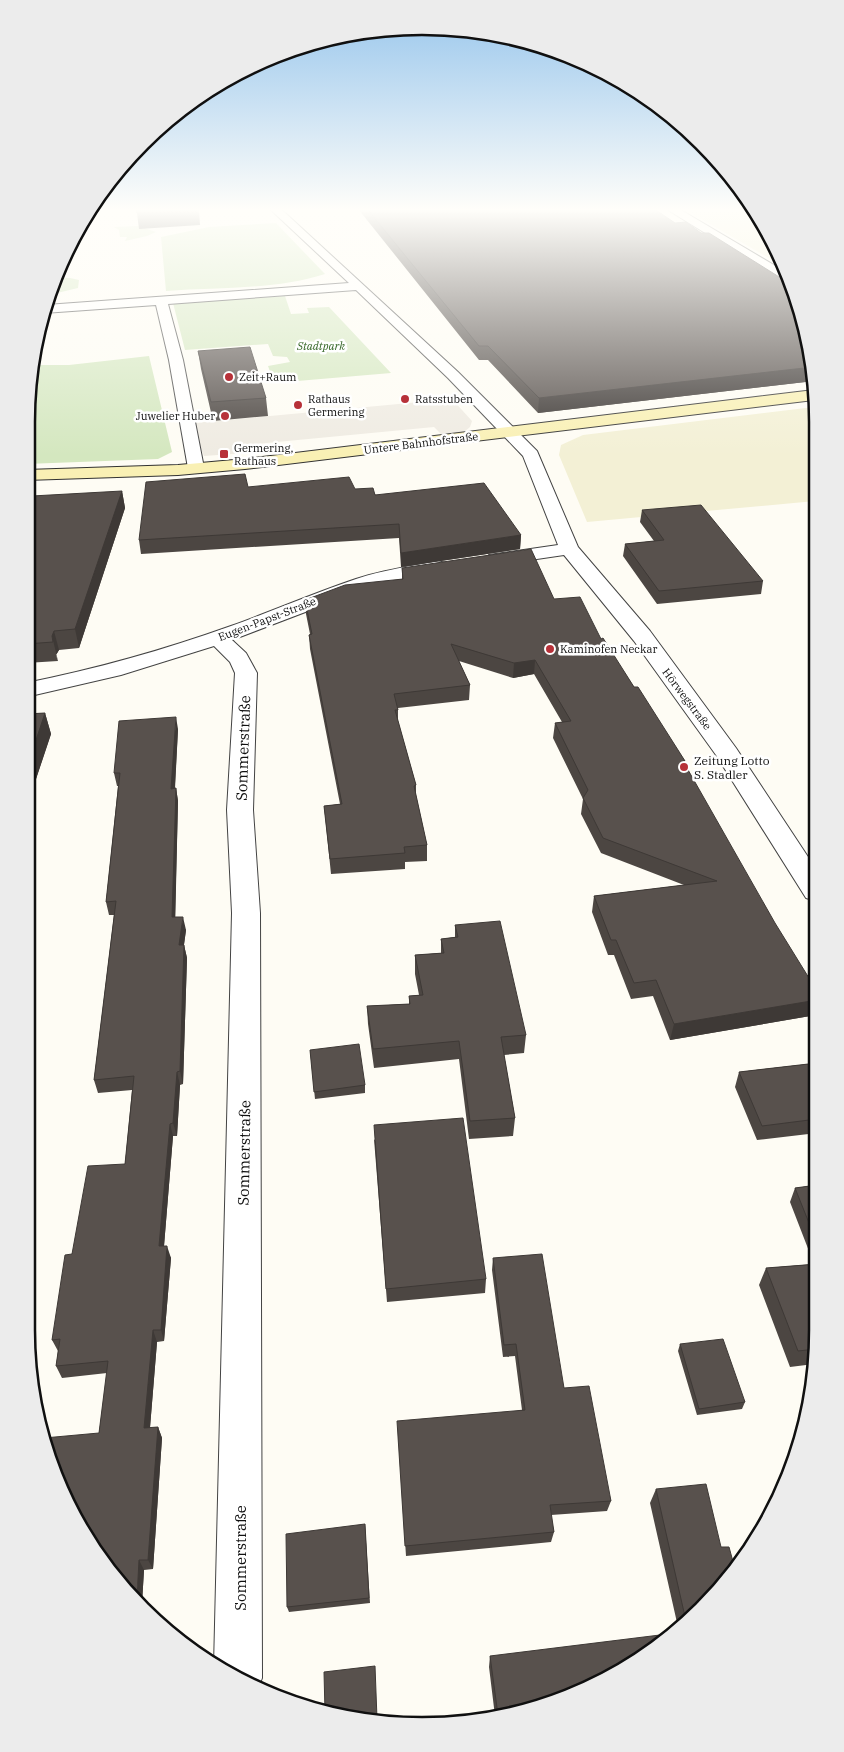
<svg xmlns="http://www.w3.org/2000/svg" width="844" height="1752" font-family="'IBM Plex Serif',serif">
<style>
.farmland{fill:#f3f0d5}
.green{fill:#d4e7bf}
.plaza{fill:#efebe2}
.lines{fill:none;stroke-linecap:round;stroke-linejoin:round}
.street-casing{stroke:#434343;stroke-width:2}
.secondary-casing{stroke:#323232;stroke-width:2}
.street{fill:#fff;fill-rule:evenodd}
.secondary{fill:#f9f0b4;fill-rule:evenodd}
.wall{fill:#4c4642}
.shaded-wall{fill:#3e3936}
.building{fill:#58514d;stroke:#3e3936}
.poi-dot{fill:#b73139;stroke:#fff;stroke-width:2}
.labels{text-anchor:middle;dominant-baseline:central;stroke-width:5;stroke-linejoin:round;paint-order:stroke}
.far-park-label{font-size:11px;font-style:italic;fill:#326424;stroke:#fff}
.far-poi-label{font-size:11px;fill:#101010;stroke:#fff;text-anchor:start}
.far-street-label{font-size:11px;fill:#101010;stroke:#fff}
.poi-label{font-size:12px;fill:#101010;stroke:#fff;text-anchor:start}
.near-street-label{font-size:15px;fill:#101010;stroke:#fff}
.rim{fill:none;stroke:#101010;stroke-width:2.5}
</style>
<rect width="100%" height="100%" fill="#fefcf4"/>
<path class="farmland" d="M686 210H753L786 268Z
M814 407 815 501 587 522 559 455 561 445 583 435Z"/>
<path class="green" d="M276 223 325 274C275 290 219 287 166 291L161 237 209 227Z
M138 226 156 232 147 236 125 241 127 237H120L119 230 114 227Z
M54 278H70L79 280 78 288 57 293H50Z
M285 296 291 314 309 313 307 308 329 307 391 373 274 383 268 366 290 362 287 357 273 356 268 344 185 350 173 303Z
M149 356 172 452 158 459 26 464C26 431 25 397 35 365H69Z"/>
<path class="plaza" d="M452 399 472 421 470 427 464 432 442 435 434 427 256 444 258 452 204 456 196 438 194 423Z"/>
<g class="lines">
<defs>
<path id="street" d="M271 210H282L458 372 537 451 578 547 650 631 736 748 816 869V901L806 898 716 755 634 641 564 555 496 565 489 563 486 559 489 555 558 545 523 456 448 378 356 290 168 304 183 360 204 468 202 472H190L188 468 169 360 156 305 44 313 46 305 349 283Z
M668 210H681L789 274 791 283H786Z
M438 561 445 563 448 567 445 571 371 587 232 640 246 653 257 673 253 810 260 913 262 1678 258 1689 214 1666 232 913 227 810 235 673 230 662 214 646 121 675 26 697V683C96 669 164 650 231 626 273 611 314 593 356 579 383 570 411 566 438 561Z"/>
<path id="secondary" d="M814 390V400L245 469 178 475 26 480V470L178 465 245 459Z"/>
</defs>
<use href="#street" class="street-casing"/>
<use href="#secondary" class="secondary-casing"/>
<use href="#street" class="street"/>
<use href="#secondary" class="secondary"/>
</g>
<path class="wall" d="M359 210H656L814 370V381L538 413 488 360H479Z
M198 351 266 398 268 416 213 421 201 369Z
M248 487 355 489 521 535 520 549 401 567 399 538 141 554 139 540Z
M122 491 125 508 79 648 59 650 56 655 58 661 26 663V580L27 575H26V513Z
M642 510 763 581 761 594 657 604 623 556 625 544 654 541 640 522Z
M402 568 554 599 601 639 634 687 685 761 684 763 816 1015 670 1040 653 996 631 999 614 955H608L592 912 594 896 684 885 601 853 581 814 583 799 553 738 555 723 562 722 534 674 513 678 459 661 470 685 469 700 398 708V721L416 785V795L427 845V861L405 862V869L331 874 324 806 340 804 310 649 309 635 310 634 306 614 305 600 402 579Z
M45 713 51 734 34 785H26V714Z
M178 729 175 789 176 788 178 801 175 917 186 930 184 945 187 958 183 1084 180 1085 177 1136H173L164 1246 171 1258 164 1341 157 1342 150 1428 158 1427 162 1438 153 1569 144 1570 142 1603 99 1433 107 1373 62 1378 56 1366 58 1351 52 1340 72 1254 125 1164 132 1090 98 1093 94 1080 114 915H109L106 902 118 786H117L114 773Z
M455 925 526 1035 524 1053 504 1055 515 1118 513 1136 469 1139 459 1059 374 1068 368 1024 367 1006 409 1004V996L419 995 415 974V955L441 953V939L455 937Z
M310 1050 365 1085V1093L315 1099Z
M817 1063V1133L757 1140 735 1087 739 1072Z
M374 1139 486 1279 485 1293 387 1302Z
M817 1185 818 1330 814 1364 790 1367 759 1285 766 1268 814 1264 790 1202 795 1188Z
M493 1258 564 1388 611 1501 607 1511 551 1515 554 1532 551 1542 406 1556 398 1432 522 1410 515 1356 503 1357 492 1270Z
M680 1344 745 1402 742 1409 697 1415 678 1351Z
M656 1489 721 1547 735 1569 702 1610 678 1627 650 1503Z
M365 1524 370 1603 289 1612 287 1607Z
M490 1656 597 1685 495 1716 489 1667Z"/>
<path class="shaded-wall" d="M180 210H199L200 225 139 229 137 213Z
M813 367 814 370V381L538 413 539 398Z
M122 491 125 508 79 648 75 629Z
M521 535 520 549 401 567V553Z
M54 631 59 650 56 655 58 661 52 636Z
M535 660 534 674 513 678 514 663Z
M45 713 51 734 34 785 28 764Z
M176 717 178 729 174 802 171 789Z
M176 788 178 801 175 930 172 917Z
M183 917 186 930 182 958 179 945Z
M184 945 187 958 183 1084 180 1071Z
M817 1000 816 1015 670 1040 674 1024Z
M177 1072 180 1085 177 1136 173 1123Z
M170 1124 173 1136 163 1258 159 1246Z
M167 1246 171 1258 164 1341 161 1330Z
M153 1330 157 1342 149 1439 144 1428Z
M158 1427 162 1438 153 1569 148 1560Z
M139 1560 144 1570 142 1603 137 1598Z"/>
<path class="building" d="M137 210H180L137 213Z
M368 210H656L675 223 686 222 701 233H709L792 285 813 367 539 398 488 346H479Z
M250 347 266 398 211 402 198 351Z
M245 474 248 487 349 477 355 489 373 488 375 495 484 483 521 535 401 553 399 524 139 540 146 482Z
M122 491 75 629 54 631 52 636 53 642 26 644V580L31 557H26V513L32 496Z
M701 505 763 581 659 591 625 544 664 540 642 510Z
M531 549 554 599 580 597 601 639 603 638 634 687H638L685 761H683L775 923 817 991V1000L674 1024 656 980 634 983 616 940H611L594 896 717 881 603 838 583 798 588 790 555 723 571 721 535 660 514 663 451 644 470 685 394 694 398 710H395L416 785 414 786 427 845 404 847 405 853 330 859 324 806 342 804 309 635 312 634 305 600 345 585 403 579 402 568Z
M45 713 28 764H26V714Z
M176 717 171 789 176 788 172 917H183L179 945H184L180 1071 177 1072 173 1123 170 1124 159 1246H167L161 1330H153L144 1428 158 1427 148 1560H139L137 1598 108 1571 47 1457 44 1438 99 1433 108 1361 56 1366 60 1339 52 1340 65 1255 72 1254 88 1166 125 1164 134 1076 94 1080 116 901 106 902 120 773H114L119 721Z
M500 921 526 1035 501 1037 515 1118 470 1121 459 1041 373 1049 367 1006 410 1004 409 996 423 995 415 955 444 953 441 939 458 937 455 925Z
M359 1044 365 1085 314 1092 310 1050Z
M817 1063V1119L762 1126 739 1072Z
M463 1118 486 1279 386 1289 374 1125Z
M817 1185V1243L795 1188Z
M542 1254 564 1388 589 1386 611 1501 550 1505 554 1532 405 1546 397 1421 525 1410 516 1344 504 1345 493 1258Z
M818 1264V1330L816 1349 798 1351 766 1268Z
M723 1339 745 1402 699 1409 680 1344Z
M706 1484 721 1547H729L735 1569 720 1588H713L714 1594 702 1610 686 1621 656 1489Z
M365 1524 369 1598 287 1607 286 1534Z
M668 1634 597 1685 498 1715 490 1656Z
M375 1666 377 1719 345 1718 325 1712 324 1672Z"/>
<linearGradient id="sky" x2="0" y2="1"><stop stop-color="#96c5ec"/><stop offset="0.46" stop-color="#fffefa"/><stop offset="1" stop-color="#fffefa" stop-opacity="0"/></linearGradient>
<rect width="844" height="456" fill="url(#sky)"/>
<g class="poi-dot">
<circle cx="229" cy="377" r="5"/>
<circle cx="405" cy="399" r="5"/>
<circle cx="298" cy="405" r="5"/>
<circle cx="225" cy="416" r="5"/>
<rect x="219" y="449" width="10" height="10" rx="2.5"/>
<circle cx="550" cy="649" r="5"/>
<circle cx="684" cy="767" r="5"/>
</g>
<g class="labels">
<g class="far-park-label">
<text x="321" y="346">Stadtpark</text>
</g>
<g class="far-poi-label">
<text x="239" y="377">Zeit+Raum</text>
<text x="308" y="399">Rathaus<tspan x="308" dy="13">Germering</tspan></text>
<text x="415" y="399">Ratsstuben</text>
<text x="215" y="416" text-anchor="end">Juwelier Huber</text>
<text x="234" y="448">Germering,<tspan x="234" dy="13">Rathaus</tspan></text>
<text x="560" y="649">Kaminofen Neckar</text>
</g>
<g class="far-street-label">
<text transform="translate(421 443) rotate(-7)">Untere Bahnhofstraße</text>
<text transform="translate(267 619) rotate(-21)">Eugen-Papst-Straße</text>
<text transform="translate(687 699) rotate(53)">Hörwegstraße</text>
</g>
<g class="poi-label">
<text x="694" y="760">Zeitung Lotto<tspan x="694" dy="14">S. Stadler</tspan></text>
</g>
<g class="near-street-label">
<text transform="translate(243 748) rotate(-88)">Sommerstraße</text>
<text transform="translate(244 1153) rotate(-89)">Sommerstraße</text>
<text transform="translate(240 1558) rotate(-90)">Sommerstraße</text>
</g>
</g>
<path d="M0 0H844V1752H0ZM422 35H422A387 387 0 0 1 809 422V1330A387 387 0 0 1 422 1717H422A387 387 0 0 1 35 1330V422A387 387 0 0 1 422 35Z" fill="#ececec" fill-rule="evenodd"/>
<path class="rim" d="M422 35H422A387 387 0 0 1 809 422V1330A387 387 0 0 1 422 1717H422A387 387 0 0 1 35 1330V422A387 387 0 0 1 422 35Z"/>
</svg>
